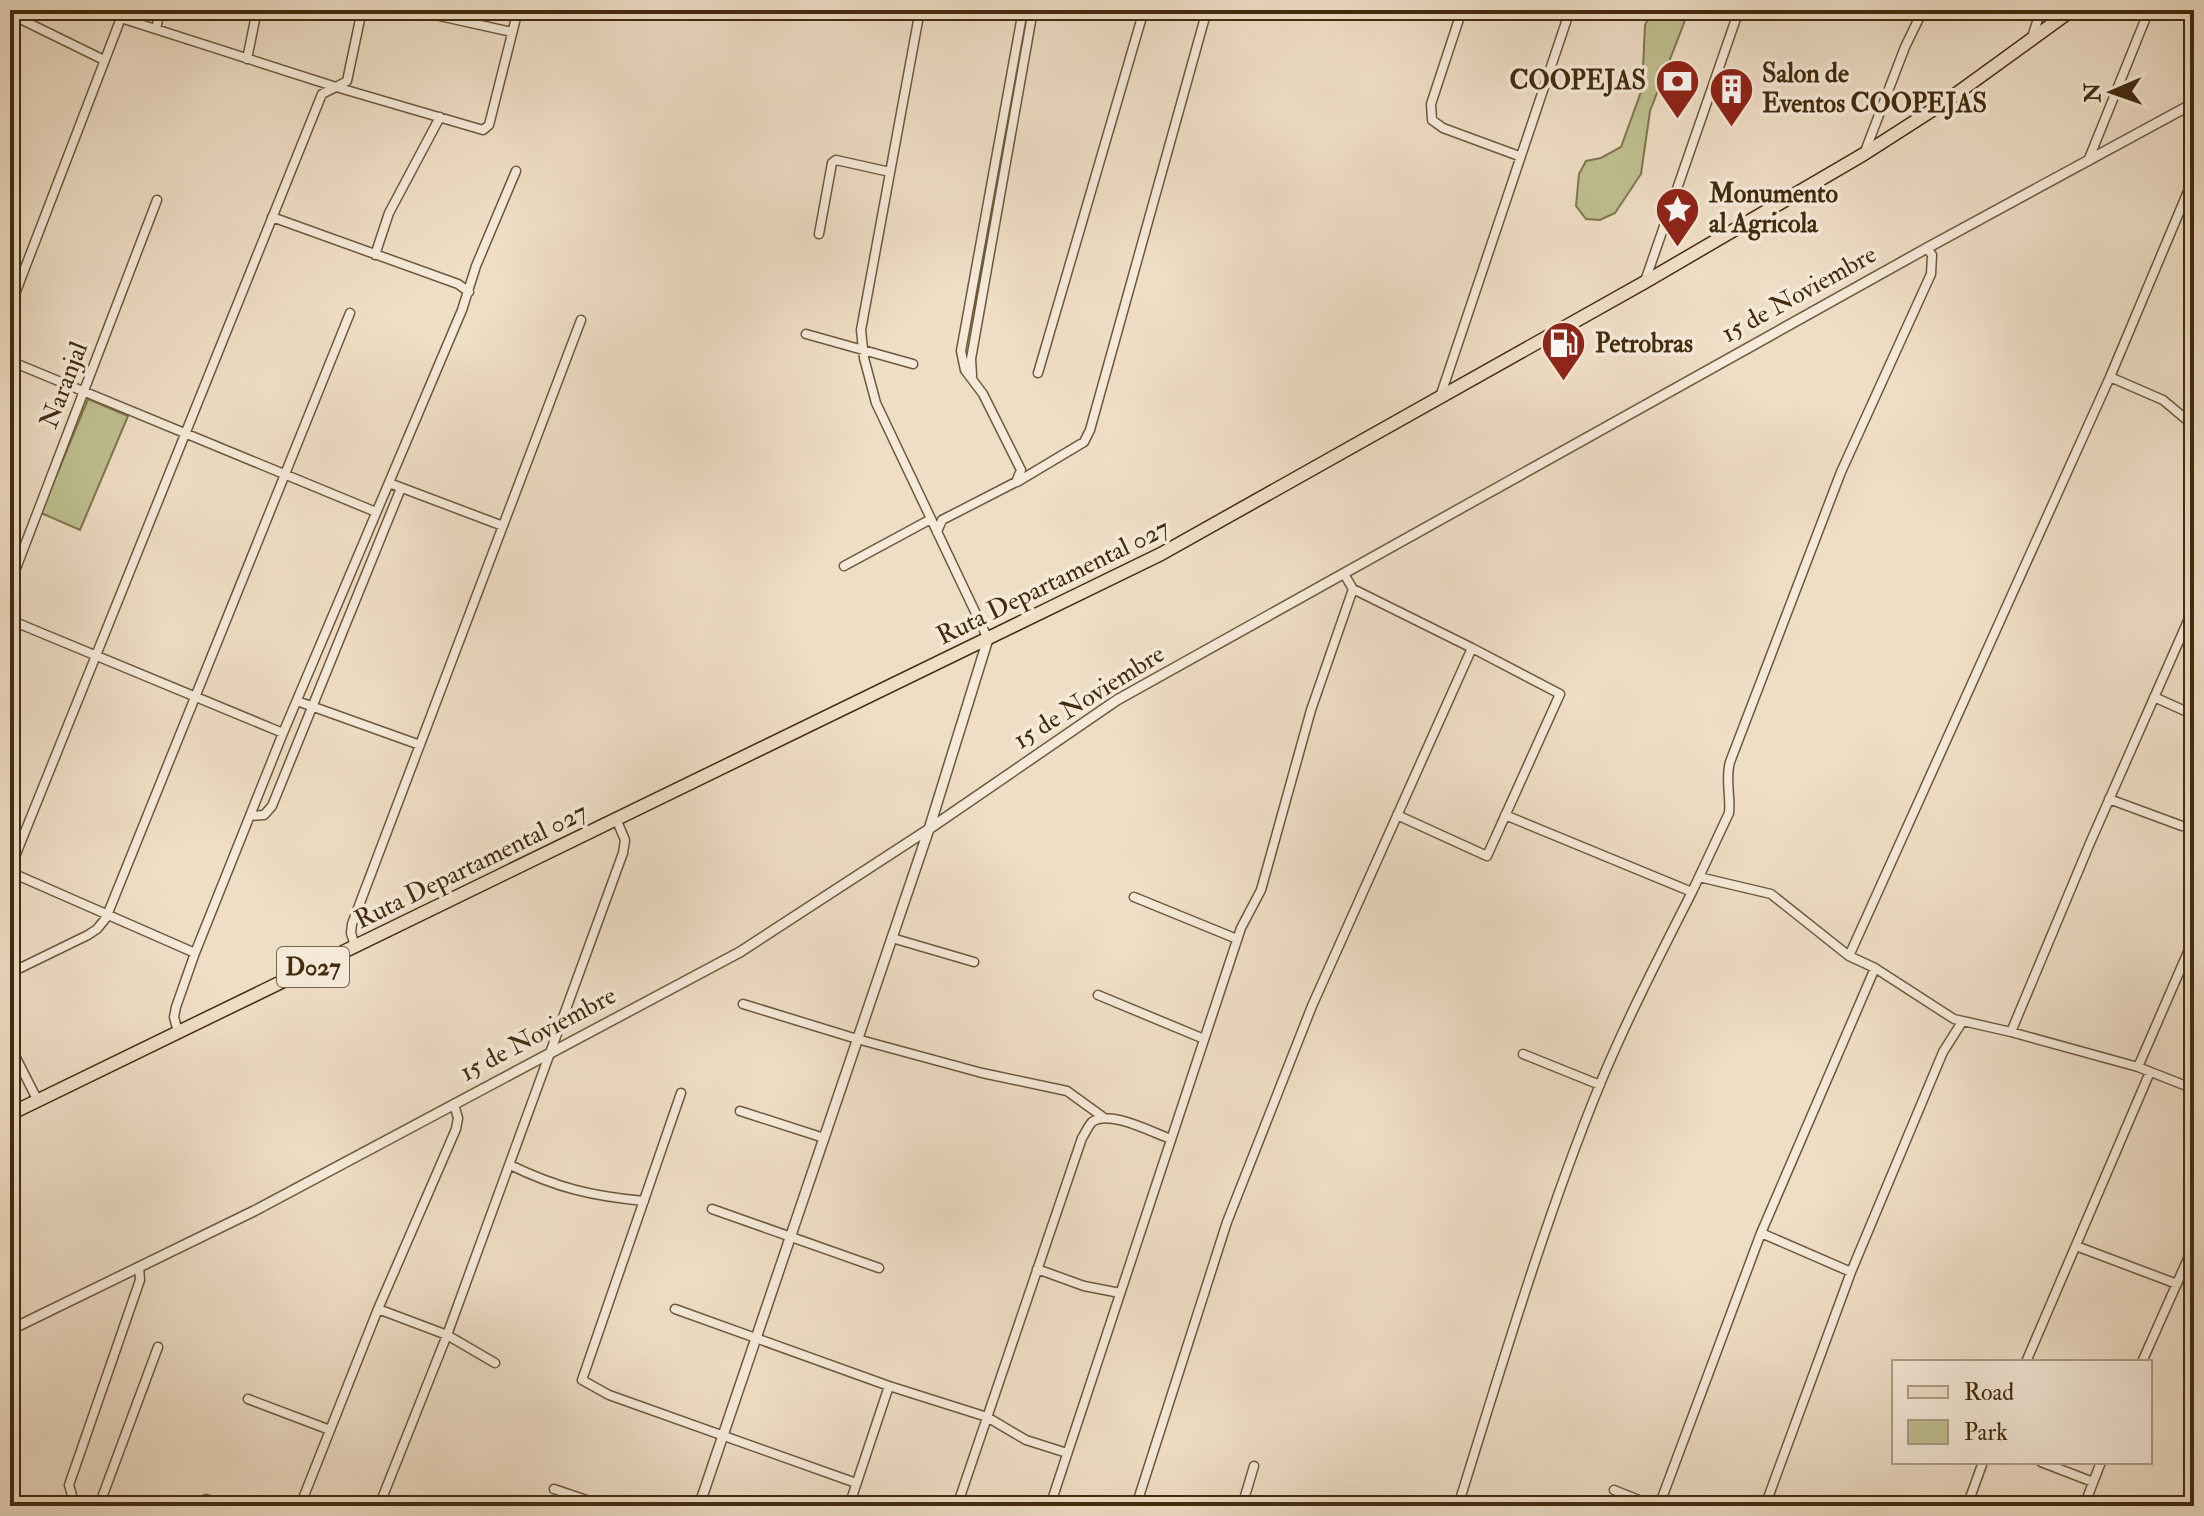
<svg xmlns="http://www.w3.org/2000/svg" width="2204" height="1516" font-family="'IM FELL Double Pica',serif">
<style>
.green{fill:#bfc091;stroke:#81764f;stroke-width:2}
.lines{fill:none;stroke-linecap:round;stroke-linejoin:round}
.minor-casing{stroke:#6e583b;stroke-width:11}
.tertiary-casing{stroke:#6e583b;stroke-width:12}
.primary-casing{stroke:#432b0d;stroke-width:15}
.minor{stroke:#f5eada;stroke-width:8}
.tertiary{stroke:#f5eada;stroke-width:9}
.primary{stroke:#efdec6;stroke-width:12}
.labels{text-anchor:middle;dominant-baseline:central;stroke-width:7;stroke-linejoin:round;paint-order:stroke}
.shield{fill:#f5eada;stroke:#78644a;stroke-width:2}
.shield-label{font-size:24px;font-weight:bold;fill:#432b0d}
.poi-label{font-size:26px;font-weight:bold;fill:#432b0d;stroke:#f5eada;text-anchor:start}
.street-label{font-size:26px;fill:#432b0d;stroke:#f5eada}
</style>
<rect width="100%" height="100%" fill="#efdec6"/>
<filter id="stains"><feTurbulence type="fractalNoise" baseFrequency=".0025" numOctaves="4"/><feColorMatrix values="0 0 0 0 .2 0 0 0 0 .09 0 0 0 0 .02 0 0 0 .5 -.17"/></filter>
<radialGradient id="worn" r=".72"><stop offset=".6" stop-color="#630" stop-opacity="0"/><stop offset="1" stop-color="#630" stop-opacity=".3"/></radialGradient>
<path class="green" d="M1652 10H1689L1650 111 1641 174 1615 213 1600 220 1586 219 1576 206 1579 174 1586 161 1601 158 1621 147 1642 89 1645 25Z
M88 399 128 416 80 530 41 513Z"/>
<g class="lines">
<defs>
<path id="minor" d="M920 10 861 330 864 358 876 403 988 639
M1462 10 1431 104 1432 120 1443 128 1519 156
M426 13 512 32
M10 14 104 60
M156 29 160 10
M2032 37 2041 10
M247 59 257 10
M1864 154 1905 47 1923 10
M2088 161 2149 10
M272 217 458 284 469 292
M819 234 832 163 836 160 890 172
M375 255 389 213 440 117
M1645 281 1739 10
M10 307 121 18 336 87 347 81 362 10
M806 334 913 364
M10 361 376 512
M1038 373 1144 10
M972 376 971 359 1033 10
M2110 377 2163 400 2194 426
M1440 397 1570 10
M1017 482 1084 442 1090 430 1207 10
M389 483 503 526
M937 532 942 520 1016 482 1021 470 983 394 965 370 961 351 1023 10
M844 566 931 519
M10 584 157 200
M1353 589 1472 648
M10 620 283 733
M2154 697 2194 715
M297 701 420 745
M2109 799 2182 826
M250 816 264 815 272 806 401 488
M10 869 322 94 336 87 483 130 489 125 518 10
M10 872 195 953
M1699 877 1771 894 1849 956 1875 968 1954 1019 2011 1032 2138 1067 2194 1089
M1692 892 1729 813C1731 795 1725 780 1730 762L1841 472 1931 274 1932 255 1927 248
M1134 897 1237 939
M892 938 974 962
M355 946 351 933 352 924 581 320
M1849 956 2110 377 2194 177
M10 973 88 935 97 929 106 918 350 313
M1098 995 1204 1039
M743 1004 857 1039 982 1073 1067 1091 1103 1117
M178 1032 174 1017 176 1007 195 953 283 733 462 310 476 266 516 171
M2011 1032 2090 843 2194 607
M10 1046 38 1101
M1523 1054 1600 1085
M2138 1067 2194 938
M681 1093 582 1380 609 1395 856 1483
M740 1111 824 1138
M510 1165C558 1188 591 1196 644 1201
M712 1209 879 1268
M1761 1233 1851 1272
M2076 1246 2177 1284
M1037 1269 1084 1286 1120 1293
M378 1309 447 1335 495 1363
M675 1309 889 1386 987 1417 1026 1440 1067 1453
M2026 1362 2150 1072
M2142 1362 2194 1245
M248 1399 330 1430
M2041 1462 2093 1482
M554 1489 604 1506
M1614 1490 1654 1506
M206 1499 223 1506
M82 1506 73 1499 69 1485 140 1280 139 1267
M94 1506 100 1503 158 1347
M300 1506 378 1309 456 1129 458 1118 454 1104
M379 1506 447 1335 623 853 625 840 617 821
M849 1506 889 1386
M957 1506 1082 1138C1085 1134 1088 1126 1092 1122 1109 1109 1153 1133 1171 1139
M1050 1506 1241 928 1261 890 1311 710 1353 589 1344 574
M1136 1506 1227 1222 1312 1006 1472 648 1560 694 1487 856 1397 815
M1242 1506 1254 1466
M1458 1506C1502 1365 1544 1222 1600 1084 1627 1019 1660 955 1692 892L1505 815
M1659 1506 1761 1233 1875 968
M1765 1506 1851 1272 1943 1052 1962 1022
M1967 1506 1983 1462
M2084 1506 2101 1462"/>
<path id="tertiary" d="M10 1330 254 1211 740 952 929 829 1117 700 1927 248 2194 103
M699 1506 929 829 988 639"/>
<path id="primary" d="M10 1114 1161 554 1645 282 1864 154 1945 102 2072 10"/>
</defs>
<use href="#minor" class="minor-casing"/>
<use href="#tertiary" class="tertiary-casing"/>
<use href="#primary" class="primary-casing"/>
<use href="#minor" class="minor"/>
<use href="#tertiary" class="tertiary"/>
<use href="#primary" class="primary"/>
</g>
<defs>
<symbol id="bank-pin" viewBox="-11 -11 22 30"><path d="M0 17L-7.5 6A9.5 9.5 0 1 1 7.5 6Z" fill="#8f2418" stroke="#f5eada"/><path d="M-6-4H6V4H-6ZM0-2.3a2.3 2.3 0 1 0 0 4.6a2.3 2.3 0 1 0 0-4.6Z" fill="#fff"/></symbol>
<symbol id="building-pin" viewBox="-11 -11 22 30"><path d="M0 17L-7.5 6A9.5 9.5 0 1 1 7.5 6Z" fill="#8f2418" stroke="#f5eada"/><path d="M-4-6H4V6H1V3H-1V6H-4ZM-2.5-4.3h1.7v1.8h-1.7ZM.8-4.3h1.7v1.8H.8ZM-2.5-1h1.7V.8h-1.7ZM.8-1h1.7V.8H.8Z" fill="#fff"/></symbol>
<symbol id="sight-pin" viewBox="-11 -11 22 30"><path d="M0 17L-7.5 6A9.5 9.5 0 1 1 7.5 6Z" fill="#8f2418" stroke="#f5eada"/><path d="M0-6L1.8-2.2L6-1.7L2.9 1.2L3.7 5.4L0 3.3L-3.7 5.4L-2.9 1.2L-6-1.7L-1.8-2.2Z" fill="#fff"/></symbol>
<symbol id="fuel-pin" viewBox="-11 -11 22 30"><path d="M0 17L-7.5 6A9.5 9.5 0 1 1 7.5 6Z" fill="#8f2418" stroke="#f5eada"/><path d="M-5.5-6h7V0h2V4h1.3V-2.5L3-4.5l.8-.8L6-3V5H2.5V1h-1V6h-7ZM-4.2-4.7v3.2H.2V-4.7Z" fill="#fff"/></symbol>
</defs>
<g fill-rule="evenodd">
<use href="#bank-pin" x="1652" y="56" width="51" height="69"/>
<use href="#building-pin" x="1706" y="64" width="51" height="69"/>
<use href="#sight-pin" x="1652" y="184" width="51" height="69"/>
<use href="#fuel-pin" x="1538" y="318" width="51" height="69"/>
</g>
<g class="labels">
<rect class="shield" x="277" y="947" width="72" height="40" rx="6"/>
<g class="shield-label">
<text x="313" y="967">D027</text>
</g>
<g class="poi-label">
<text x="1762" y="74">Salon de<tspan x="1762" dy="30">Eventos COOPEJAS</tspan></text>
<text x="1646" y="81" text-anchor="end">COOPEJAS</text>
<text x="1709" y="194">Monumento<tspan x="1709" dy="30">al Agricola</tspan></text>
<text x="1595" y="344">Petrobras</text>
</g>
<g class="street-label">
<text transform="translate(1799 294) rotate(-29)">15 de Noviembre</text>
<text transform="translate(64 385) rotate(-69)">Naranjal</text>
<text transform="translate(1053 582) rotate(-26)">Ruta Departamental 027</text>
<text transform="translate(1089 697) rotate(-32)">15 de Noviembre</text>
<text transform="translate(471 866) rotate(-26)">Ruta Departamental 027</text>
<text transform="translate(538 1034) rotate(-28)">15 de Noviembre</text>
</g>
</g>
<rect width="2204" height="1516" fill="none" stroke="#efdec6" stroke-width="40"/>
<rect x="12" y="12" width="2180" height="1492" fill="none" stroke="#432b0d" stroke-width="4"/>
<rect x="20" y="20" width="2164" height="1476" fill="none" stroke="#432b0d" stroke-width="2"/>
<rect x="1892" y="1360" width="260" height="104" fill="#f5eada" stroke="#ae9e88" stroke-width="2"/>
<rect x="1908" y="1386" width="40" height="12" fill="#efdec6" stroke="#ae9e88" stroke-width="2"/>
<text x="1964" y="1400" font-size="24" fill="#432b0d">Road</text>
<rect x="1908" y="1420" width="40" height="24" fill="#bfc091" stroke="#ae9e88" stroke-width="2"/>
<text x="1964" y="1440" font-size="24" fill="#432b0d">Park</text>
<g transform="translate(2112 92) rotate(268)" stroke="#f5eada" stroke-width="6" paint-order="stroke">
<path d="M0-6L14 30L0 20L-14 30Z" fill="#432b0d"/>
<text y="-12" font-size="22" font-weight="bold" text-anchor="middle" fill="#432b0d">N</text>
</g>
<rect width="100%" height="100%" filter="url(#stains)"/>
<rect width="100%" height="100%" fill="url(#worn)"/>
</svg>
